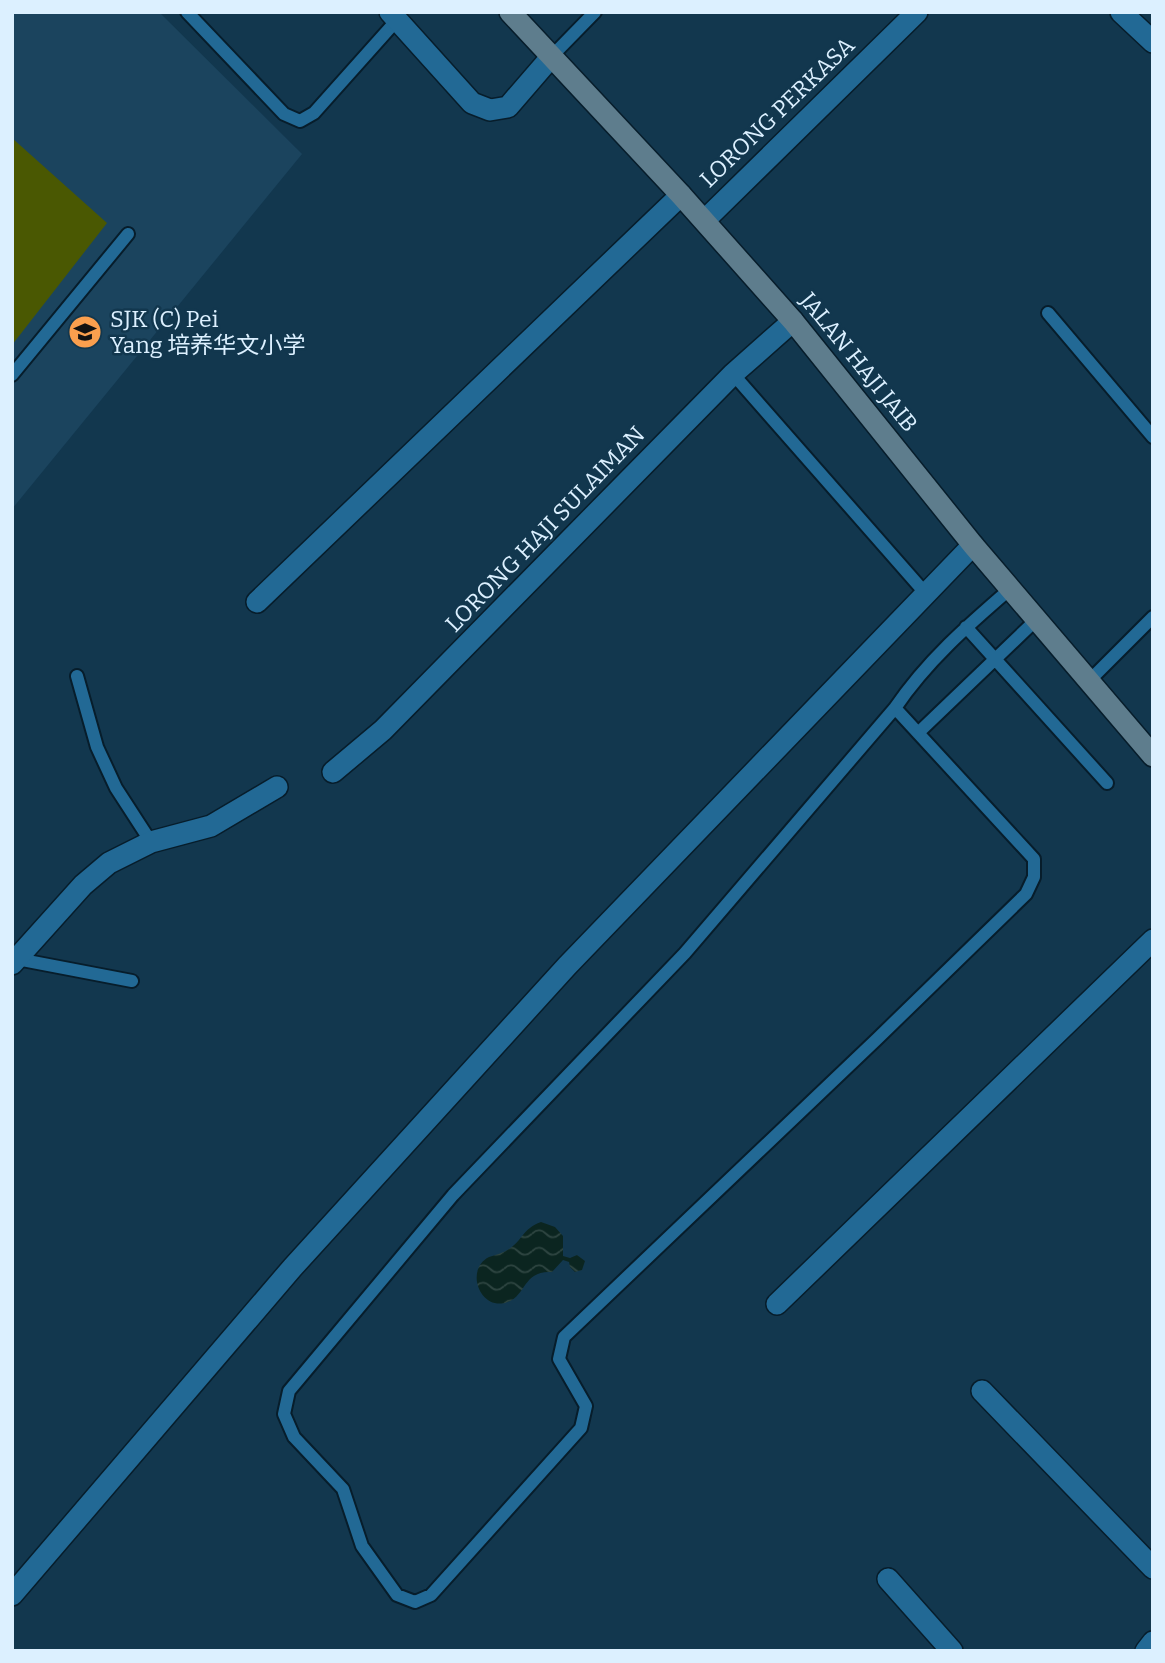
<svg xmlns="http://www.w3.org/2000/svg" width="1165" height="1663" font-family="Bitter,'Noto Sans SC',serif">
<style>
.built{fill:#1b445e}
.garden{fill:#4a5802}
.water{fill:url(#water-waves)}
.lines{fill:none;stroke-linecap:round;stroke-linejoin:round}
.lane-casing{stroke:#071d2b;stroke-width:16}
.street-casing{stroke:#071d2b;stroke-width:24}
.secondary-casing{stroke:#071d2b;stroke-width:24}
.lane{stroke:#226995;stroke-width:12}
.street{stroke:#226995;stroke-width:21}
.secondary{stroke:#5e7d8d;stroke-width:21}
.labels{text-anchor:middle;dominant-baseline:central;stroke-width:5;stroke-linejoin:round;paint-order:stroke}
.street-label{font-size:23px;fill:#dcf0ff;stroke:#12374e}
.poi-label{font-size:23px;fill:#dcf0ff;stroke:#12374e;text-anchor:start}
</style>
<defs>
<pattern id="water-waves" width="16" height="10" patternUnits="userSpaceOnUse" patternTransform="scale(1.75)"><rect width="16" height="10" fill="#0b2520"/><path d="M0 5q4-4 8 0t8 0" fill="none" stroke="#2e4541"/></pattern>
</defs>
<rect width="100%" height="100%" fill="#12374e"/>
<path class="built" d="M12 12H159L302 154 12 509Z"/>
<path class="garden" d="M12 138 107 223 12 345Z"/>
<path class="water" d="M541 1222 555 1227 563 1236V1256L570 1258 577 1255 585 1261 582 1270 575 1272 570 1267 569 1262 563 1260 552 1272C522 1270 527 1297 505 1303 479 1309 465 1269 489 1257 495 1255 503 1253 509 1249 523 1240 522 1229 541 1222Z"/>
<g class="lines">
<defs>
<path id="lane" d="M187 12 284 114 300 121 314 113 397 20
M552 56 595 12
M1048 313 1153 437
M733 374 927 595
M12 375 128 234
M966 627 1107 783
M77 676 97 747 116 788 151 842
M1088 682 1153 617
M895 708 1034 859V877L1026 894 877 1039 564 1337 559 1359 586 1406 581 1428 431 1595 415 1602 397 1595 362 1546 343 1489 294 1437 284 1414 289 1391 453 1195 685 953Z
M895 708C927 661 967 626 1010 589
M918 733 1036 620
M17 959 132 981"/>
<path id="street" d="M390 12 472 103 490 110 508 107 552 56
M1121 12 1153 42
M705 220 917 12
M257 602 681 195
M333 772 383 730 733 374 793 321
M12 964 83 885 109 863 151 842 211 826 277 787
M777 1304 1153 940
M982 1391 1153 1568
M888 1579 952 1651
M12 1595 293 1267 567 966 973 545
M1146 1651 1153 1642"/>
<path id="secondary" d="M510 12 681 195 793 321 973 545 1153 756"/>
</defs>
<use href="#lane" class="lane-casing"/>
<use href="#street" class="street-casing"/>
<use href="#secondary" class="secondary-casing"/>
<use href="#lane" class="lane"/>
<use href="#street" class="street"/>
<use href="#secondary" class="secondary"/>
</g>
<defs>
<symbol id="school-disc" viewBox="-11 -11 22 22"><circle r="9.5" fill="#fa9f4e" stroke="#12374e"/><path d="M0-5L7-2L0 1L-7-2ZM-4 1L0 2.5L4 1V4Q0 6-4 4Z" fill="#111"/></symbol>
</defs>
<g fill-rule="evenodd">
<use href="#school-disc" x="66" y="313" width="38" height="38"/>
</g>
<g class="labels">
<g class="street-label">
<text transform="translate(777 112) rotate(-44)">LORONG PERKASA</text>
<text transform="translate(859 362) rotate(51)">JALAN HAJI JAIB</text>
<text transform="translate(545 529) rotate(-46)">LORONG HAJI SULAIMAN</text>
</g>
<g class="poi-label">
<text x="110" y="319">SJK (C) Pei<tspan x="110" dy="26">Yang 培养华文小学</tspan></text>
</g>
</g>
<rect width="1165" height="1663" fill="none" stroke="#dcf0ff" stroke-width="28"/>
</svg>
